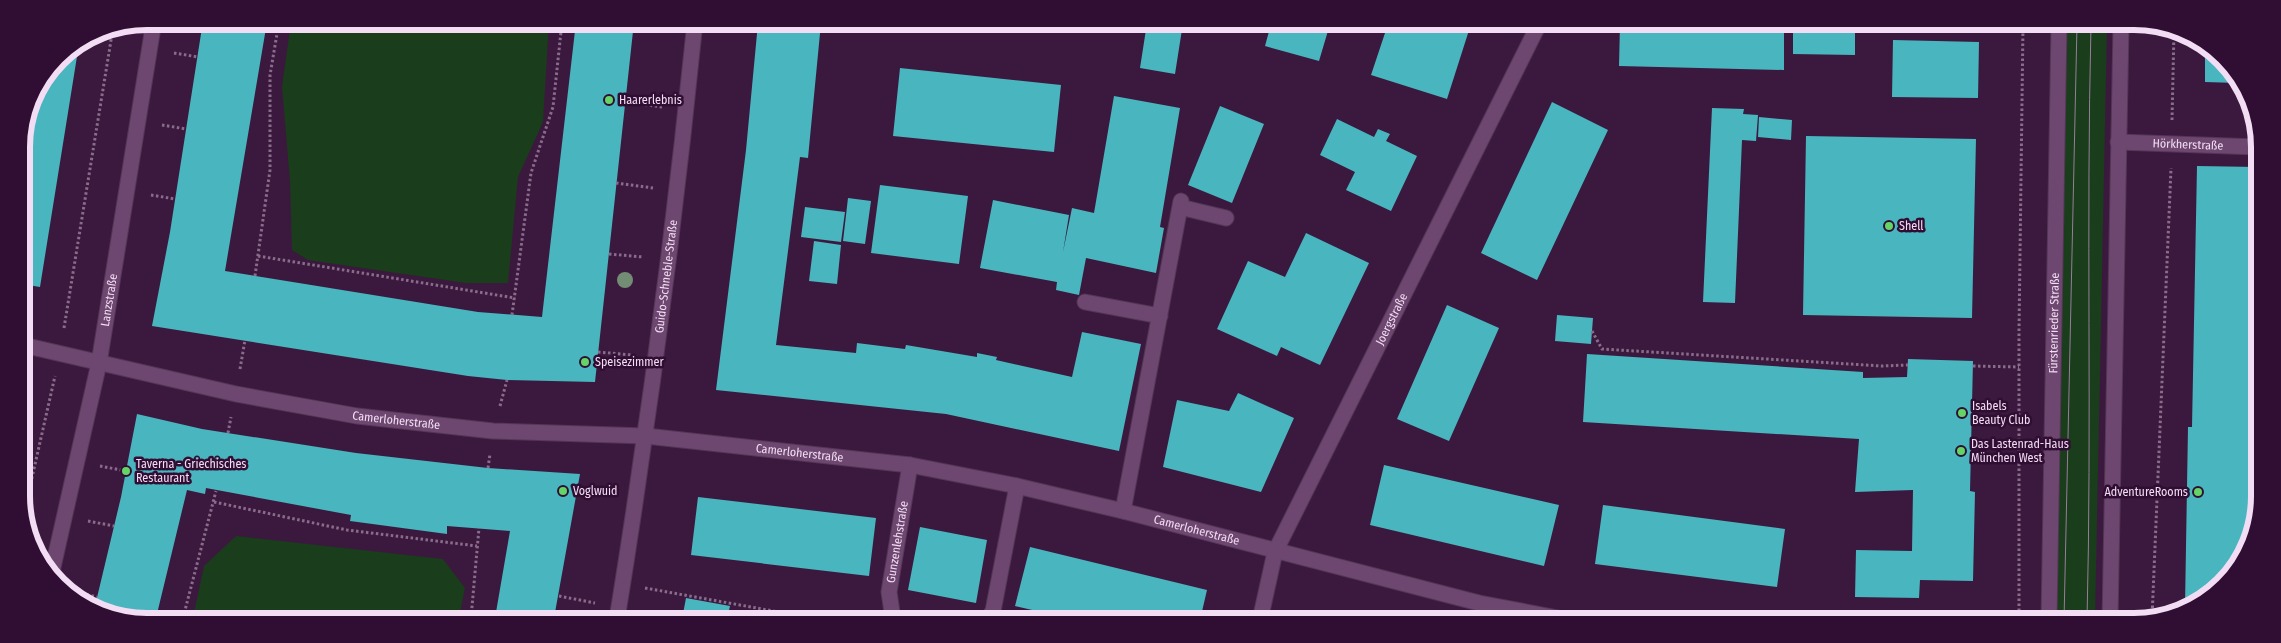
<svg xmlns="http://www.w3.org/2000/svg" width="2281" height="643" font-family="'Fira Sans Condensed',sans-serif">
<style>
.green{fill:#1a3d1b}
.building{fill:#49b5bf}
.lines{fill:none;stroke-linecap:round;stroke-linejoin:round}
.lane-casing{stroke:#533656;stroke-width:17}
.street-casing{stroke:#533656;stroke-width:17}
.secondary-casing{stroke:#533656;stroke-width:17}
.path{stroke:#896c8b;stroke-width:3;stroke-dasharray:2.5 2.5;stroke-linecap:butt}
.lane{stroke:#6d4770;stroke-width:15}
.street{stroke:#6d4770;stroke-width:15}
.secondary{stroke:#6d4770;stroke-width:15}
.tram{stroke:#997d9b;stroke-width:1}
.tree{fill:#738d74}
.poi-dot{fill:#64d467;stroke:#300e33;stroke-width:2}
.labels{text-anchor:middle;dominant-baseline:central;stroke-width:5;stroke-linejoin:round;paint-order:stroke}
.poi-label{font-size:12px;fill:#f3ddf4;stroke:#300e33;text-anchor:start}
.street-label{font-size:12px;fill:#f3ddf4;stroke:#300e33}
.rim{fill:none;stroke:#f3ddf4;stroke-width:6}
</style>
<rect width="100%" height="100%" fill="#3b193e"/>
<path class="green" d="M291 22H549L543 122 518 177 508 283H466L308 260 292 250 290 181 282 87Z
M1886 25H1991V31L1886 30Z
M2067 25H2107L2095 621H2057Z
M236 536 443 559 465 588 459 618H193L204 566Z"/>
<path class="building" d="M203 21 267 22 225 271 478 312 542 317 576 22H634L595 382 507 380 468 376 152 326 170 232Z
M758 23H821L808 158 800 157 776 345 856 353 857 343 905 349 906 345 977 357V353L997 357 996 360 1072 377 1082 332 1141 344 1119 451 946 414 716 390 746 150Z
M1147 23H1183L1175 74 1140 68Z
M1271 24H1330L1319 61 1265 46Z
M1388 24H1471L1447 99 1371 75Z
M1620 24 1784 25V70L1619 66Z
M1793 25H1855V55L1793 54Z
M1893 40 1979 42 1978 98 1892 97Z
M79 44 40 287 22 284V139L34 91 58 58Z
M2205 49 2228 64 2238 83 2205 82Z
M900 68 1061 85 1054 152 893 136Z
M1114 96 1180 108 1160 227 1164 228 1156 273 1086 258 1079 295 1056 290 1057 282 980 268 993 200 1069 215 1063 252 1072 208 1094 213Z
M1552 102 1608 130 1537 280 1481 253Z
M1220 106 1264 124 1232 203 1188 185Z
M1712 108 1744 109 1743 114 1758 115 1756 141 1742 140 1735 303 1703 302Z
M1759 117 1792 120 1791 140 1758 137Z
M1337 119 1374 137 1378 129 1390 134 1386 141 1417 156 1391 211 1346 190 1355 172 1320 155Z
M1806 136 1976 139 1972 318 1803 315Z
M2197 166 2257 167 2254 438H2252L2250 541 2239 566 2211 596 2185 606 2188 427H2192Z
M880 185 968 196 959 264 871 253Z
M848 198 871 201 865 244 843 241Z
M805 207 845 212 841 242 801 237Z
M1306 233 1369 263 1320 365 1281 347 1277 356 1217 329 1248 261 1285 277Z
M814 241 841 245 837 284 809 281Z
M1447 305 1499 328 1449 441 1397 419Z
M1557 315 1593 318 1591 344 1555 341Z
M1587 354 1863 372V378L1907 377 1908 359 1973 361 1970 491 1975 492 1973 581 1920 580 1919 598 1855 597 1856 550 1912 551 1913 490 1855 492 1859 439 1583 422Z
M1238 393 1294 418 1261 492 1163 467 1177 400 1229 411Z
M137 414 202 429 356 453 488 468 580 474 554 618H495L510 531 447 526V534L350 521 351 515 206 488 205 494 187 490 156 618H114L95 606 121 497Z
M1384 465 1559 505 1544 566 1370 525Z
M698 497 876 518 869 576 691 555Z
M1603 505 1785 529 1777 587 1595 564Z
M920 527 987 540 976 603 908 590Z
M1030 547 1207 590 1200 620 1071 619 1015 606Z
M686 598 730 606 727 619H682Z"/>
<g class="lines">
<defs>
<path id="lane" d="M1180 207 1226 218
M1085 302 1160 316
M1123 511 1181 201"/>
<g id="street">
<path id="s1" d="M2118 142 2257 147"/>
<path id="s2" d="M23 345 236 394 357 416 493 431 646 436 910 465 1017 486 1123 511 1479 603 1568 620"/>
<path id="s3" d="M51 576 99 363 154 21"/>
<path id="s4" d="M617 619C649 421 675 222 695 22"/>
<path id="s5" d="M893 619 889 592 910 465"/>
<path d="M988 619 993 611 1017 486"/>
<path id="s6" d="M1260 620 1275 552 1539 24"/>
</g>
<g id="secondary">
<path id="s7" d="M2049 621 2059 25"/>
<path d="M2110 621 2121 25"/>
</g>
</defs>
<use href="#lane" class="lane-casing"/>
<use href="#street" class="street-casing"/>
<use href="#secondary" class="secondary-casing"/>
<path class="path" d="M174 53 198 57
M625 102 662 107
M2172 120 2174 30
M162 125 186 129
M616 183 653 188
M151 195 175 199
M609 254 643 257
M258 256 515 298
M255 276 270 170V75L279 22
M512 315 531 173 553 107 562 22
M64 328 113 28
M1592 331 1602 349 1882 366 1908 365
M598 352 632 355
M1973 366 2019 367
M240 369 245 340
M500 406 507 380
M228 433 231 417
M100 466 126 471
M488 468 490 454
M214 502 347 530 477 546
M24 513 55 376
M88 521 114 526
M645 588 818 619
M72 591 97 597
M559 596 595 603
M183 618 216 491
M471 618 479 528
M2152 618 2171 168
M2019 621V331L2023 25"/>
<use href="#lane" class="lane"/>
<use href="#street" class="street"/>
<use href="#secondary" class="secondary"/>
<path class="tram" d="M2064 621 2077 25
M2087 621C2092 423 2086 224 2091 25"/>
</g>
<circle class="tree" cx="625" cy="280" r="8"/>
<g class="poi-dot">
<circle cx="609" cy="100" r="5"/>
<circle cx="1889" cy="226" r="5"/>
<circle cx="585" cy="362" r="5"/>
<circle cx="1962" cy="413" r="5"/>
<circle cx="1961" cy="451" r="5"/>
<circle cx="126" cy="471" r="5"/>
<circle cx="563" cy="491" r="5"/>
<circle cx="2198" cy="492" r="5"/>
</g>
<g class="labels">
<g class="poi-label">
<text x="619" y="100">Haarerlebnis</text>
<text x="1899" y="226">Shell</text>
<text x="595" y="362">Speisezimmer</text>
<text x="1972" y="406">Isabels<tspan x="1972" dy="14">Beauty Club</tspan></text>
<text x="1971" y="444">Das Lastenrad-Haus<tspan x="1971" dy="14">München West</tspan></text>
<text x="136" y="464">Taverna - Griechisches<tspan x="136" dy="14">Restaurant</tspan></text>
<text x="573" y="491">Voglwuid</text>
<text x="2188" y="492" text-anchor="end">AdventureRooms</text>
</g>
<g class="street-label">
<text stroke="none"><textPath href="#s1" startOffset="70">Hörkherstraße</textPath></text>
<text stroke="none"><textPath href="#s4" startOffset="346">Guido-Schneble-Straße</textPath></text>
<text stroke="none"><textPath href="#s3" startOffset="282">Lanzstraße</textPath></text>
<text stroke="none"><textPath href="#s6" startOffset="330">Joergstraße</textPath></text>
<text stroke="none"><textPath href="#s7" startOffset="298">Fürstenrieder Straße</textPath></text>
<text stroke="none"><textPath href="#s2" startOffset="381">Camerloherstraße</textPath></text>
<text stroke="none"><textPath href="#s2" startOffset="786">Camerloherstraße</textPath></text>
<text stroke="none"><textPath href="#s2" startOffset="1191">Camerloherstraße</textPath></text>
<text stroke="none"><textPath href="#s5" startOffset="78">Gunzenlehstraße</textPath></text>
</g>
</g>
<path d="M0 0H2281V643H0ZM147 30H2134A117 117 0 0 1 2251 147V496A117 117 0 0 1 2134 613H147A117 117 0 0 1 30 496V147A117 117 0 0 1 147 30Z" fill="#300e33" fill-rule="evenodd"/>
<path class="rim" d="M147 30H2134A117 117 0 0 1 2251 147V496A117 117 0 0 1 2134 613H147A117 117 0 0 1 30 496V147A117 117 0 0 1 147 30Z"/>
</svg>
